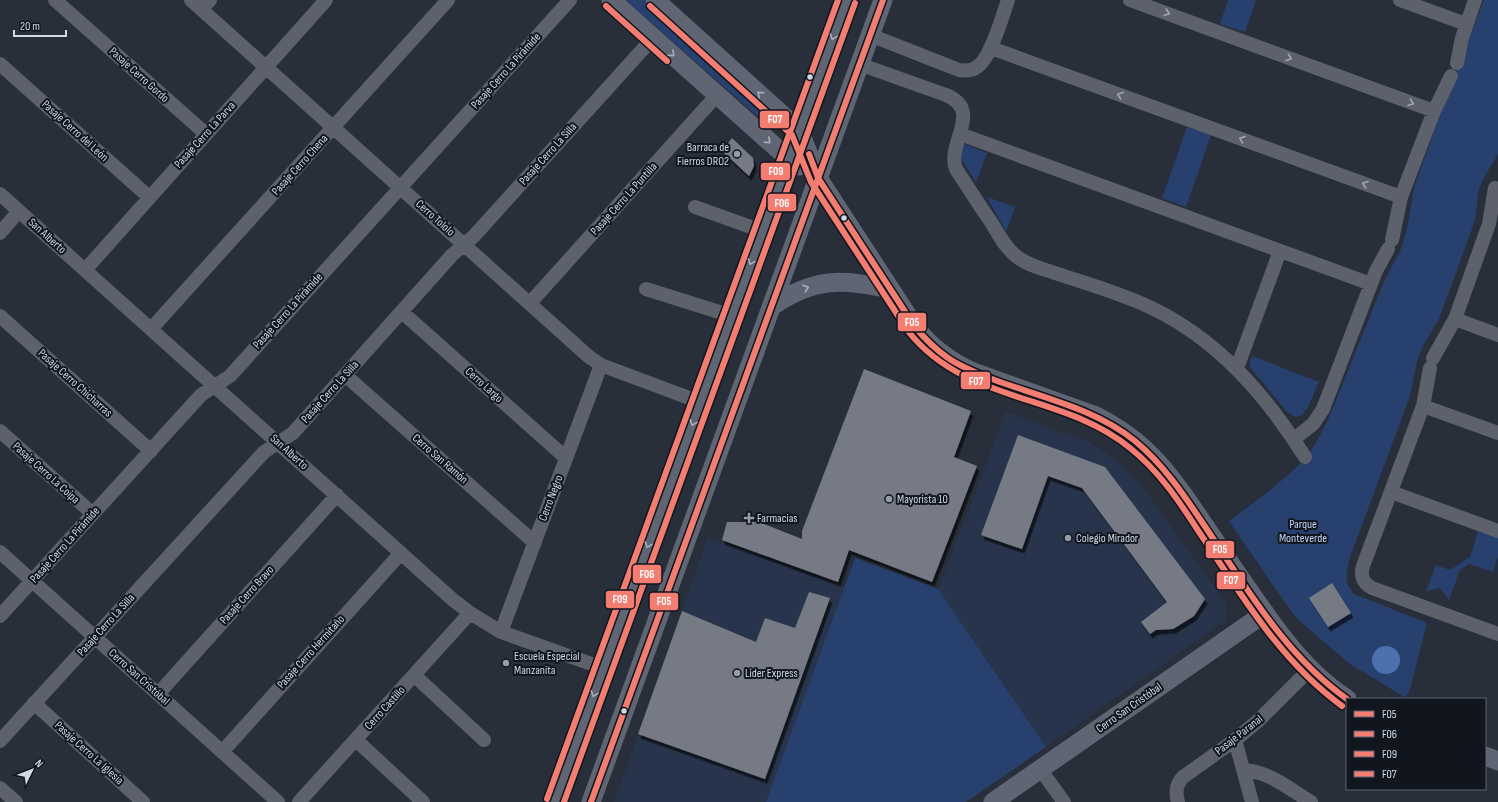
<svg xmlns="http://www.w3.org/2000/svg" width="1498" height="802" font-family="'Sofia Sans Condensed',sans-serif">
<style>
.built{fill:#27344c}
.green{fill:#27406d}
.water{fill:#4d71ae}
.building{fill:#757a84;filter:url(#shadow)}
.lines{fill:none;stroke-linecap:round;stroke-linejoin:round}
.street{stroke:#5c616b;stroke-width:14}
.secondary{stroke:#5f6572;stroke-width:19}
.bus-1-casing{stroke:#10151e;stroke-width:9}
.bus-2-casing{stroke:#10151e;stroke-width:9}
.bus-3-casing{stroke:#10151e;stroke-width:9}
.bus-4-casing{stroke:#10151e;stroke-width:9}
.bus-1{stroke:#f37d71;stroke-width:6}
.bus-2{stroke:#f37d71;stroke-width:6}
.bus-3{stroke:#f37d71;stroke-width:6}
.bus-4{stroke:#f37d71;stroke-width:6}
.oneway{stroke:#a2a8b4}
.oneway2{stroke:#a8b0bd}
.bus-dot{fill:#d0d8e5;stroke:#10151e;stroke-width:1.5}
.poi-dot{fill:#969da9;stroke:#10151e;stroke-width:1.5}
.labels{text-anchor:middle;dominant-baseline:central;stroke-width:4;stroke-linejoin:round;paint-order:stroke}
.street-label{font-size:12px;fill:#d0d8e5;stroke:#10151e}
.poi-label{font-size:12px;fill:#d0d8e5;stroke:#10151e;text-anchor:start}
.park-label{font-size:12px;fill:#c0d6fc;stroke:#10151e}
.line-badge{stroke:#10151e;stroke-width:1.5}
.badge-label{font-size:11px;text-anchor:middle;font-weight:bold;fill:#fff}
</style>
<defs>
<filter id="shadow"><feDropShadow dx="2.5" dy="4.5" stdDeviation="0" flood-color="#0009"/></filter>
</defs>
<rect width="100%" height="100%" fill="#292f3a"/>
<path class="built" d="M1006 412 1089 442 1115 459 1142 486 1226 603V620L1046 747 938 589Z
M708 537 845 588 766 802H614Z"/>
<path class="green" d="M625 0H644L770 111 765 123Z
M1228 0H1256L1245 32 1220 24Z
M1484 0H1498V154L1482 181 1478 193 1476 215 1473 226 1439 319 1424 344 1418 357 1410 396 1349 560C1347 576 1343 581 1354 594L1427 623 1410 689 1406 698 1350 664 1297 619 1277 591 1229 521C1255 501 1284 482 1306 457 1315 446 1321 433 1328 420L1383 284 1401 249 1407 229 1414 188 1443 106Z
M1187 127 1211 135 1186 207 1162 198Z
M964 144 987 153 976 182 959 156Z
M987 197 1015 207 1006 232Z
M1252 356 1319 382 1308 407 1302 415 1295 417 1287 412 1249 366Z
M1479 528 1498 534V557L1493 572 1469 564 1460 570 1449 600 1440 588 1426 591 1436 565 1450 570 1470 557Z
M855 558 938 589 1046 747 966 802H766Z"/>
<path class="water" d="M1372 660a14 14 0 1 1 28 0a14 14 0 1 1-28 0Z"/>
<path class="building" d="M732 138 753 158 754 166 749 176 722 151Z
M864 369 971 411 954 457 977 466 932 582 849 550 838 582 722 540 727 522H759L802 539V531Z
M1018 435 1105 467 1205 599 1194 616 1173 629 1156 630 1150 634 1141 622 1167 602 1082 488 1048 476 1022 549 981 535Z
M1332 583 1351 613 1328 627 1309 598Z
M809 592 830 598 765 779 638 734 682 611 756 642 765 618 795 628Z"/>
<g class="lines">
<path class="street" d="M55 0 206 134
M191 0 588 356 601 365 700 402
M1130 0 1434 111
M1400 0 1466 24
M202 9 210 0
M870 35 959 70C965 71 972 71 977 67 991 58 1002 17 1008 0
M991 48 1401 197
M1457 63 1462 38 1475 0
M0 64 149 197
M859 64 946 95C984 111 946 143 956 169 968 187 979 205 991 222 998 234 1005 247 1016 256 1028 266 1044 269 1058 274 1079 281 1102 288 1123 296 1205 325 1260 386 1305 457
M960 134 1371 284
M0 194 452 599 470 613 501 632 603 668
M695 207 762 231
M0 233 19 211
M1392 240 1401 197 1434 111 1451 76
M85 270 326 0
M646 289 732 316
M530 303 717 95
M402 312 566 458
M0 316 151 451
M1455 319 1498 335
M151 329 448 0
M1433 358 1455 319 1489 224 1495 188
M1237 368 1280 251
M1430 368 1423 406 1363 566C1360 577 1363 583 1372 588L1498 634
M345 375 535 543
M1423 406 1498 433
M0 431 93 514
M1294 439 1313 424 1323 409 1376 271 1388 249
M1391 492 1498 531
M0 552 278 802
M0 616 201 395 230 376 570 0
M501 632 601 365
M414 675 484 740
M158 694 337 495
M34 703 143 802
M356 740 423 802
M1235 740 1252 802
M0 741 264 452 293 433 452 255 474 236 653 38
M222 752 401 553
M1040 769 1064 802
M1243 770C1269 771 1289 789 1311 802
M0 788 16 802
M299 802 470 613
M1178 802C1175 792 1176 784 1183 777L1235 740 1259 720 1310 669"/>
<path class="secondary" d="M611 0 789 159 799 166
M655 0 799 130 818 178 915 327C931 348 949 361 973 372L1096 416C1136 437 1156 457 1183 494 1203 523 1223 553 1243 582 1273 625 1302 670 1347 699
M772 306C816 277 840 279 890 289
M1485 756 1498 761
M555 802 847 0
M591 802 883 0
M993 802 1265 613"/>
<defs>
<path id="bus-1" d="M809 154 818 178 915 327C925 339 935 349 948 358 964 369 982 375 1000 382 1045 398 1097 410 1135 441 1163 464 1184 495 1204 525 1246 587 1285 655 1347 699
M591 802 883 0"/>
<path id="bus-2" d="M564 802 855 3"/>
<path id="bus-3" d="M547 799 838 0"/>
<path id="bus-4" d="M606 6 667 61
M650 6 792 135 811 182 908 331C965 404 1064 393 1130 448 1159 471 1179 501 1199 532 1241 594 1280 661 1342 706"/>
</defs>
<use href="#bus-1" class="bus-1-casing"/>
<use href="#bus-2" class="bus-2-casing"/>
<use href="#bus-3" class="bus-3-casing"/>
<use href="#bus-4" class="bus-4-casing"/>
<use href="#bus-1" class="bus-1"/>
<use href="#bus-2" class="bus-2"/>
<use href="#bus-3" class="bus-3"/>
<use href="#bus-4" class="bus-4"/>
</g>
<defs><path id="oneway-chevron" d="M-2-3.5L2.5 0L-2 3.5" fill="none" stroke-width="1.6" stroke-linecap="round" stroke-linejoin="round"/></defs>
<g class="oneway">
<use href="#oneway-chevron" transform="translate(1167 13) rotate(20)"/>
<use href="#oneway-chevron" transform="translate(1289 58) rotate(20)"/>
<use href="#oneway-chevron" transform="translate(1120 95) rotate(-160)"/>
<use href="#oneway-chevron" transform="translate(1411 103) rotate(20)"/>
<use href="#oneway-chevron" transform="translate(1242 139) rotate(-160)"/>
<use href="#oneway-chevron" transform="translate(1365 184) rotate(-160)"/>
</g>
<g class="oneway2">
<use href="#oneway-chevron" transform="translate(833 37) rotate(110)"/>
<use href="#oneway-chevron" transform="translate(672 54) rotate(42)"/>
<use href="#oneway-chevron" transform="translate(760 94) rotate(-138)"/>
<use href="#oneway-chevron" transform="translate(768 141) rotate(42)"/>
<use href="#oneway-chevron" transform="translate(751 262) rotate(110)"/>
<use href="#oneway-chevron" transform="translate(806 288) rotate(-19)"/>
<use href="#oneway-chevron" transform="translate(693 423) rotate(110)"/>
<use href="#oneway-chevron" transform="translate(648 545) rotate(110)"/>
<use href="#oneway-chevron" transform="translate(594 694) rotate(110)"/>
</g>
<g class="bus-dot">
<circle cx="810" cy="77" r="3.5"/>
<circle cx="844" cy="218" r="3.5"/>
<circle cx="624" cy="711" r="3.5"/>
</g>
<g class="poi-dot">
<circle cx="737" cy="154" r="4"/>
<circle cx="889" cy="499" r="4"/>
<path d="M747 512h4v4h4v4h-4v4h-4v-4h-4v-4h4z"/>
<circle cx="1068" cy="538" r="4"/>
<circle cx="506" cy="663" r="4"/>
<circle cx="737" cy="673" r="4"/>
</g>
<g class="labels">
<g class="street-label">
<text transform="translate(506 71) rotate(-48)">Pasaje Cerro La Pirámide</text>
<text transform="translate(139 75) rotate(42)">Pasaje Cerro Gordo</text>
<text transform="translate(75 131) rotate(42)">Pasaje Cerro del León</text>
<text transform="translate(205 135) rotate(-48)">Pasaje Cerro La Parva</text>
<text transform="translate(548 154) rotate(-48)">Pasaje Cerro La Silla</text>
<text transform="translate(300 165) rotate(-48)">Pasaje Cerro Chena</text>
<text transform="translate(624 199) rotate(-48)">Pasaje Cerro La Puntilla</text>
<text transform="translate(435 218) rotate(42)">Cerro Tololo</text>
<text transform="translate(47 236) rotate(42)">San Alberto</text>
<text transform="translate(288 311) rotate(-48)">Pasaje Cerro La Pirámide</text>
<text transform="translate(75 383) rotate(42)">Pasaje Cerro Chicharras</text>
<text transform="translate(484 385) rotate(42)">Cerro Largo</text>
<text transform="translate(330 392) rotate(-48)">Pasaje Cerro La Silla</text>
<text transform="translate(289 452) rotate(42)">San Alberto</text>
<text transform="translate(440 459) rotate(41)">Cerro San Ramón</text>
<text transform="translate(46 473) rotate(42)">Pasaje Cerro La Coipa</text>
<text transform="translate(551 498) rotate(-69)">Cerro Negro</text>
<text transform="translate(65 545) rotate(-48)">Pasaje Cerro La Pirámide</text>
<text transform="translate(247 595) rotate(-48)">Pasaje Cerro Bravo</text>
<text transform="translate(106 625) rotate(-48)">Pasaje Cerro La Silla</text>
<text transform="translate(311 652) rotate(-48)">Pasaje Cerro Hermitaño</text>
<text transform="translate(139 677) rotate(42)">Cerro San Cristóbal</text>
<text transform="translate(385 708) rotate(-48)">Cerro Castillo</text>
<text transform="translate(1129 708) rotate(-35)">Cerro San Cristóbal</text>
<text transform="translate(1239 735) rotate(-38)">Pasaje Paranal</text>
<text transform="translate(89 753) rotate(42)">Pasaje Cerro La Iglesia</text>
</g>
<g class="poi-label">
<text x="729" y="147" text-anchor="end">Barraca de<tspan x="729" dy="14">Fierros DRO2</tspan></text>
<text x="897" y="499">Mayorista 10</text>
<text x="757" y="518">Farmacias</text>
<text x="1076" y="538">Colegio Mirador</text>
<text x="514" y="656">Escuela Especial<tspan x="514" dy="14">Manzanita</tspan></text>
<text x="745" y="673">Lider Express</text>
</g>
<g class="park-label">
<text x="1303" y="524">Parque<tspan x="1303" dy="14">Monteverde</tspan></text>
</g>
</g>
<g class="line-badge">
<rect x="759" y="110" width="31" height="19" rx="4" fill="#f37d71"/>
<rect x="760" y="162" width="31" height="19" rx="4" fill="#f37d71"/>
<rect x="767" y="193" width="30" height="19" rx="4" fill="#f37d71"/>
<rect x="897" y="312" width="30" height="20" rx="4" fill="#f37d71"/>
<rect x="960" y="371" width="31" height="19" rx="4" fill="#f37d71"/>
<rect x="1205" y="540" width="30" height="19" rx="4" fill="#f37d71"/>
<rect x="632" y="564" width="30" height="20" rx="4" fill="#f37d71"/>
<rect x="1216" y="571" width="30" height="19" rx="4" fill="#f37d71"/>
<rect x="605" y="590" width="30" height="19" rx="4" fill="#f37d71"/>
<rect x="649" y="592" width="30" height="19" rx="4" fill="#f37d71"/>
</g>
<g class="badge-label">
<text x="775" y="123">F07</text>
<text x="776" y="175">F09</text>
<text x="782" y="207">F06</text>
<text x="912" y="326">F05</text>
<text x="976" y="385">F07</text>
<text x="1220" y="553">F05</text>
<text x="647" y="578">F06</text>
<text x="1231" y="584">F07</text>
<text x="620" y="603">F09</text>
<text x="664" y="605">F05</text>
</g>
<rect x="1346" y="698" width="140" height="92" fill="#10151e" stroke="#5d636e"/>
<rect x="1354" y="711" width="20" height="6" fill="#f37d71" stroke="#5d636e"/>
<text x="1382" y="718" font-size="12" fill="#d0d8e5">F05</text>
<rect x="1354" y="731" width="20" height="6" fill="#f37d71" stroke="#5d636e"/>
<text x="1382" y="738" font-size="12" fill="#d0d8e5">F06</text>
<rect x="1354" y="751" width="20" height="6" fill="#f37d71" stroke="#5d636e"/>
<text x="1382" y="758" font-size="12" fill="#d0d8e5">F09</text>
<rect x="1354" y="771" width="20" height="6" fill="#f37d71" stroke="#5d636e"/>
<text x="1382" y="778" font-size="12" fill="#d0d8e5">F07</text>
<g transform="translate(32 770) rotate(47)" stroke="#10151e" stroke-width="3" paint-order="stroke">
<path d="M0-3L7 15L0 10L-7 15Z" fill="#d0d8e5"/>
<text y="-6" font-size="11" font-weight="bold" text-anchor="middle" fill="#d0d8e5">N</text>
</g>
<path d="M14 30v6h52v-6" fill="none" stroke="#d0d8e5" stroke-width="2"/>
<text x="20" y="30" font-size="12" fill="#d0d8e5" stroke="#10151e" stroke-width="3" paint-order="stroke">20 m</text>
</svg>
